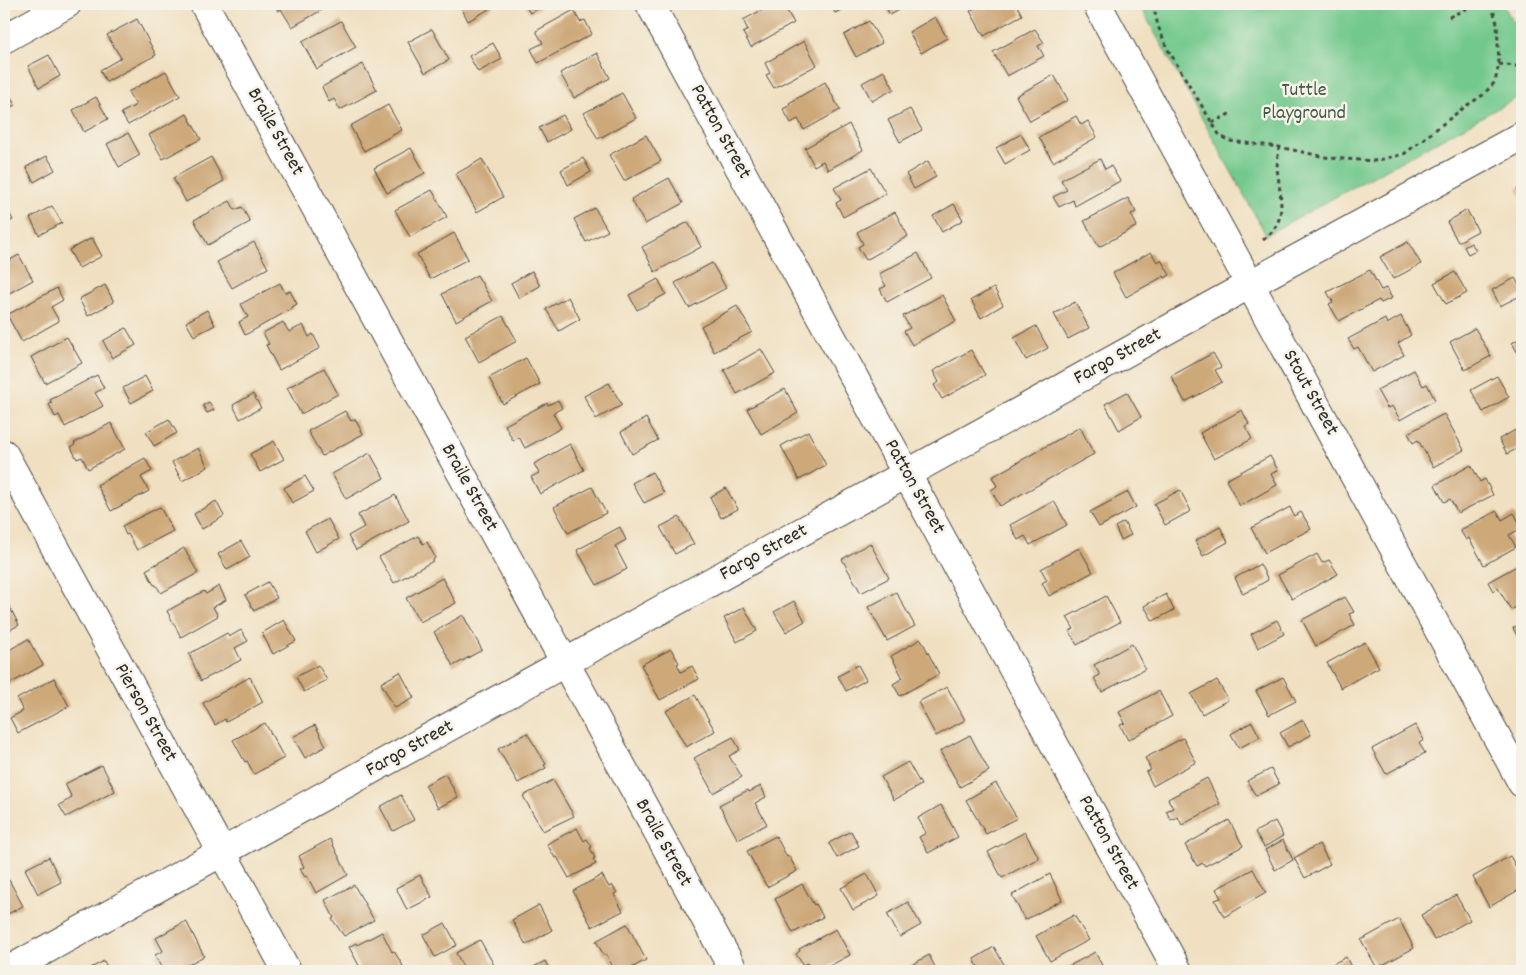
<svg xmlns="http://www.w3.org/2000/svg" width="1526" height="975" font-family="Dekko,sans-serif">
<style>
.green{fill:#73c98d;stroke:#4f7a5c}
.building{fill:#cda879}
.lines{fill:none;stroke-linecap:round;stroke-linejoin:round}
.minor-casing{stroke:#494642;stroke-width:30}
.path{stroke:#494642;stroke-width:3;stroke-dasharray:4 4;stroke-linecap:butt}
.minor{stroke:#fff;stroke-width:28}
.labels{text-anchor:middle;dominant-baseline:central;stroke-width:5;stroke-linejoin:round;paint-order:stroke}
.park-label{font-size:20px;fill:#415a48;stroke:#f7f3e8}
.street-label{font-size:20px;fill:#2b2b2b;stroke:#f7f3e8}
</style>
<rect width="100%" height="100%" fill="#f7f3e8"/>
<filter id="ink" filterUnits="userSpaceOnUse"><feTurbulence type="fractalNoise" baseFrequency=".02" numOctaves="2"/><feDisplacementMap in="SourceGraphic" scale="10" xChannelSelector="R" yChannelSelector="G"/><feConvolveMatrix kernelMatrix="1 2 1 2 8 2 1 2 1" color-interpolation-filters="sRGB"/></filter>
<filter id="wash" filterUnits="userSpaceOnUse"><feTurbulence type="fractalNoise" baseFrequency=".0096" numOctaves="4" result="noise"/><feDisplacementMap in="SourceGraphic" scale="20" xChannelSelector="R" yChannelSelector="G"/><feGaussianBlur stdDeviation="1.12" result="paint"/><feColorMatrix in="noise" values="0 0 0 0 0 0 0 0 0 0 0 0 0 0 0 0 0 1.4 0 .05"/><feComposite in="paint" operator="in"/></filter>
<g filter="url(#wash)">
<rect width="100%" height="100%" fill="#f0e0c1"/>
<path class="green" d="M1139 4H1503L1522 38V95L1266 235Z"/>
<g id="blocks">
<path class="building" d="M274 4H328L329 6 292 27 281 9 278 11Z
M467 4H490L493 7 468 21 461 7Z
M524 4H547L530 13Z
M773 4H783L794 23 751 47 743 33 748 30 743 20Z
M830 4H852L835 13Z
M884 4H911L890 15Z
M983 4H1016L1022 15 984 36 970 11Z
M574 10 580 22 585 20 592 34 538 63 531 49 543 43 536 31Z
M935 17 947 38 921 53 909 32Z
M137 19 156 55 106 82 100 70 121 58 107 35Z
M341 21 356 47 317 69 302 42Z
M869 21 882 43 856 57 844 35Z
M432 29 449 60 425 73 408 42Z
M1035 29 1044 43 1038 46 1044 56 1007 76 993 52Z
M804 41 817 65 774 88 766 75 770 73 765 63Z
M493 43 502 59 478 72 469 56Z
M597 53 610 78 574 98 560 73Z
M49 55 60 76 39 88 28 66Z
M363 64 377 90 340 110 334 99 329 102 322 87Z
M166 71 180 96 128 125 121 113 136 105 128 92Z
M884 71 894 89 872 101 862 83Z
M1054 75 1068 100 1030 121 1016 96Z
M825 82 840 110 804 130 798 119 791 123 783 109 790 105 789 103Z
M4 84 15 105 4 111Z
M622 93 636 118 598 139 584 113Z
M96 97 108 119 84 132 73 110Z
M388 105 402 130 364 151 350 126Z
M910 109 922 130 900 142 888 120Z
M187 114 201 139 163 159 149 135Z
M563 115 571 129 547 142 539 128Z
M1076 116 1081 125 1088 121 1097 137 1053 162 1039 137Z
M849 124 863 150 828 170 823 161 814 166 805 148Z
M128 133 140 155 119 167 107 144Z
M1021 134 1030 150 1005 164 996 148Z
M646 135 661 161 624 181 609 155Z
M411 148 425 173 387 193 374 168Z
M47 156 55 170 34 182 26 167Z
M211 157 224 181 186 202 173 178Z
M583 158 591 172 568 185 561 170Z
M482 159 503 197 477 212 456 174Z
M1100 159 1105 169 1111 166 1120 181 1075 206 1073 200 1059 207 1053 197 1067 190 1061 180Z
M928 161 936 177 914 189 906 174Z
M871 168 886 194 843 217 836 203 841 200 834 188Z
M669 178 683 203 645 224 631 199Z
M1522 186V198L1517 189Z
M432 190 447 217 410 237 395 210Z
M1128 198 1136 212 1131 214 1137 226 1099 247 1084 221Z
M230 201 235 210 242 207 250 222 208 245 194 220Z
M954 204 963 220 942 232 933 216Z
M52 206 62 223 39 235 30 218Z
M595 208 608 231 586 242 574 219Z
M7 209 13 220 4 225V210Z
M1467 210 1478 231 1458 242 1447 222Z
M895 212 908 236 866 260 858 247 863 244 857 232Z
M688 222 701 247 655 272 642 247Z
M4 226 10 237 4 241Z
M454 233 468 259 430 279 417 254Z
M92 238 102 256 79 268 69 250Z
M254 242 268 268 232 288 217 262Z
M1408 242 1421 264 1393 279 1380 257Z
M1471 243 1476 250 1468 254 1464 247Z
M1151 252 1157 262 1161 260 1170 275 1165 278 1164 276 1126 297 1113 273Z
M918 253 931 278 887 302 880 289 886 286 879 274Z
M19 255 33 280 4 296V263Z
M712 263 726 288 689 308 675 283Z
M1370 270 1381 290 1386 288 1392 298 1381 303 1379 300 1339 321 1329 304 1333 302 1327 292Z
M532 271 540 286 519 298 511 283Z
M1455 272 1467 293 1446 304 1434 283Z
M477 275 492 301 456 321 442 294Z
M1515 278 1522 291V295L1500 306 1492 290Z
M658 279 666 294 637 310 629 295Z
M280 283 285 293 290 291 297 304 292 307 293 308 245 335 239 322 248 317 241 304Z
M105 285 114 302 88 316 79 299Z
M57 288 63 300 51 307 59 321 22 342 7 315Z
M994 288 1003 305 981 318 971 300Z
M942 295 956 321 912 345 904 331 910 328 903 316Z
M568 297 580 319 559 331 546 309Z
M1075 302 1089 328 1068 339 1054 314Z
M737 306 752 332 714 352 701 326Z
M207 310 215 325 194 336 186 322Z
M503 316 517 341 479 362 465 336Z
M1401 316 1411 335 1398 343 1404 355 1372 372 1358 347 1354 349 1348 339 1385 319 1387 324Z
M283 322 289 332 303 325 309 337 313 334 320 348 279 370 266 345 269 344 263 333Z
M1036 326 1048 348 1026 360 1014 338Z
M126 328 136 345 112 358 103 341Z
M1475 328 1491 356 1465 370 1450 342Z
M67 337 82 363 45 383 31 357Z
M1521 338 1522 353 1519 355 1512 343Z
M761 349 775 373 737 394 724 370Z
M971 350 985 375 942 399 934 385 939 382 933 371Z
M1213 353 1221 367 1215 370 1222 382 1185 402 1171 376Z
M526 358 540 384 503 404 489 378Z
M324 368 338 394 301 414 287 388Z
M1414 370 1423 386 1427 384 1435 400 1400 420 1392 406 1387 408 1377 390Z
M97 375 104 388 95 393 103 406 65 427 59 415 55 417 49 404 52 403 50 400Z
M145 376 153 391 131 403 123 388Z
M1497 376 1509 397 1483 412 1471 390Z
M609 383 622 405 596 419 584 396Z
M785 389 798 413 761 434 747 409Z
M1127 392 1141 417 1119 430 1105 404Z
M253 394 261 408 240 419 233 405Z
M558 400 562 408 553 413 561 428 525 448 519 437 513 441 505 425 547 403 548 405Z
M209 402 214 410 207 413 203 405Z
M1242 410 1249 424 1245 426 1252 439 1214 459 1200 433Z
M345 411 351 421 355 419 363 434 322 456 308 431Z
M1444 414 1464 450 1433 467 1418 440 1413 443 1408 433Z
M646 418 658 440 632 454 621 432Z
M169 419 177 433 154 446 146 432Z
M111 423 125 449 88 469 82 457 77 459 71 447 75 445 74 443Z
M1080 427 1094 454 1000 506 991 490 997 486 992 477Z
M1521 427 1522 446 1507 454 1499 439Z
M808 431 826 465 799 480 781 446Z
M274 441 284 459 260 472 250 454Z
M570 444 584 470 540 494 531 477 539 473 534 464Z
M198 448 208 467 182 481 172 462Z
M370 453 384 478 346 499 332 474Z
M1270 456 1278 470 1271 474 1277 485 1240 506 1226 480Z
M145 458 152 471 141 477 149 491 111 511 97 485Z
M1471 465 1480 482 1485 479 1493 495 1458 513 1450 499 1444 502 1435 485Z
M652 472 664 493 644 503 632 483Z
M305 476 314 491 292 503 284 488Z
M592 487 606 513 568 533 554 507Z
M726 488 738 509 721 518 710 497Z
M1180 490 1191 511 1165 525 1154 504Z
M1128 492 1136 507 1099 527 1090 512Z
M395 495 409 521 356 550 348 536 364 527 358 515Z
M216 501 224 516 202 529 194 514Z
M1054 501 1067 525 1030 545 1025 536 1018 540 1010 525Z
M160 507 173 531 137 550 128 534 126 535 122 526Z
M1290 507 1294 516 1301 512 1311 529 1265 553 1251 528Z
M1497 511 1502 520 1514 513 1522 528 1509 535 1516 547 1484 565 1469 538 1466 540 1460 530Z
M679 517 694 544 675 554 660 527Z
M328 519 339 539 316 552 305 531Z
M1124 522 1131 535 1121 540 1115 527Z
M620 527 626 540 615 546 627 569 597 585 577 550Z
M1220 527 1228 542 1203 556 1195 541Z
M418 536 423 544 427 542 435 557 433 561 394 583 379 557Z
M241 541 250 557 227 570 218 554Z
M870 543 889 578 861 593 842 559Z
M184 548 198 573 161 593 156 585H154L146 570Z
M1079 548 1093 572 1049 596 1042 583 1047 580 1041 569Z
M1317 554 1322 563 1329 560 1338 574 1292 599 1278 575Z
M1522 563V603L1511 610 1498 588 1493 591 1488 582Z
M1260 564 1268 580 1243 594 1235 578Z
M442 578 456 603 420 622 406 598Z
M268 582 277 598 254 611 245 595Z
M219 586 226 600 213 607 218 616 181 637 167 611 204 591 206 594Z
M896 592 915 626 887 641 868 607Z
M1166 594 1174 610 1153 621 1144 606Z
M1106 596 1120 622 1077 645 1069 631 1074 629 1067 617Z
M1345 597 1354 612 1349 614 1355 625 1316 646 1302 620Z
M5 598 19 625 4 633V599Z
M794 601 805 621 786 632 774 612Z
M744 607 757 631 737 642 724 618Z
M463 615 482 650 453 666 434 632Z
M284 620 296 641 273 654 262 633Z
M1277 620 1284 634 1258 648 1251 634Z
M1522 623V636L1518 638 1513 628Z
M241 630 248 641 235 648 241 660 201 681 189 654 227 633 229 637Z
M28 639 43 665 4 687V653Z
M921 639 939 674 900 696 893 684 903 678 891 656Z
M1365 642 1379 667 1341 688 1327 663Z
M1132 644 1145 669 1102 692 1094 678 1100 675 1094 665Z
M671 649 679 663 677 664 681 672 692 666 699 679 660 700 641 665Z
M318 665 327 680 304 692 296 677Z
M858 665 866 680 846 691 838 676Z
M400 672 414 698 395 708 381 683Z
M250 677 263 702 226 722 225 719 215 725 203 703Z
M1283 677 1296 701 1269 715 1256 691Z
M54 678 69 706 18 733 10 718 23 711 17 699Z
M1217 680 1228 700 1202 714 1191 694Z
M947 687 965 720 936 736 918 702Z
M1159 691 1172 716 1128 740 1120 725 1125 723 1119 712Z
M695 695 715 731 686 747 666 711Z
M1303 720 1311 735 1288 747 1280 733Z
M1252 722 1260 737 1239 748 1231 734Z
M265 723 284 758 254 774 247 761 245 762 233 740Z
M315 725 326 746 305 758 293 737Z
M1415 725 1424 740 1419 743 1425 753 1386 774 1372 749Z
M527 733 546 764 544 765 546 768 518 783 498 749Z
M970 735 989 771 960 787 940 751Z
M733 737 740 750 729 756 742 777 713 793 694 758Z
M1183 738 1196 762 1153 786 1146 772 1151 770 1145 758Z
M908 762 921 785 894 800 881 777Z
M102 765 115 791 66 817 59 805 72 798 65 784Z
M1271 769 1279 784 1256 796 1247 781Z
M445 774 458 797 438 808 425 785Z
M1207 778 1220 804 1182 825 1178 817 1171 820 1166 811 1173 808 1168 799Z
M553 780 574 816 543 831 523 796Z
M996 783 1017 818 986 834 966 800Z
M761 786 766 797 755 803 767 824 738 840 719 805 748 790 749 792Z
M401 795 414 820 393 831 380 807Z
M941 805 958 837 928 853 919 837 926 833 918 818Z
M1229 820 1243 846 1205 866 1203 863 1197 866 1185 845Z
M1275 821 1283 836 1264 847 1255 832Z
M577 828 584 841 587 839 592 847 590 848 595 858 593 859 596 864 569 878 557 857 555 858 547 844Z
M851 831 859 846 837 858 829 843Z
M1025 832 1039 858 1002 878 988 852Z
M776 836 787 857 789 856 797 871 767 887 747 851Z
M330 839 348 875 316 893 307 876 305 877 300 869 304 867 299 856Z
M1283 840 1293 860 1275 870 1265 850Z
M1319 844 1330 864 1305 878 1294 858Z
M1510 856 1522 878V888L1489 907 1473 877Z
M49 857 61 882 38 894 25 869Z
M1253 869 1266 893 1224 917 1215 900 1221 898 1216 889Z
M867 874 879 896 853 910 841 888Z
M1050 874 1062 900 1025 920 1012 895Z
M420 875 432 897 407 910 396 888Z
M602 875 609 887 612 885 617 893 614 894 623 911 592 927 573 891Z
M9 880 23 906 4 916V883Z
M802 884 814 905 816 904 823 917 793 933 775 899Z
M354 885 374 920 344 936 332 919 334 918 325 900Z
M1456 895 1470 920 1434 940 1421 915Z
M908 902 921 925 900 937 887 914Z
M539 905 552 930 526 945 512 920Z
M1074 915 1089 940 1050 961 1036 936Z
M1399 919 1414 948 1377 968 1361 940Z
M186 921 204 956 176 971 173 969 168 971H163L155 955 163 951 156 938Z
M445 923 457 945 435 957 423 935Z
M627 924 646 960 626 971H615L606 954 604 956 596 941Z
M836 929 850 955 820 971H811L807 963 803 965 796 954 800 951 799 949Z
M382 932 392 952 394 951 403 966 392 971H362L349 947 356 943 357 945Z
M480 940 494 965 482 971H465L456 953Z
M994 947 1006 968 1001 971H980L974 959Z
M1095 952 1105 971H1060Z
M929 955 937 971H911L908 967Z
M1346 957 1353 971H1320L1327 967Z
M104 961 109 971H85Z
M545 961 550 971H526Z"/>
</g>
</g>
<g filter="url(#ink)">
<use href="#blocks" fill-opacity="0" stroke="#494642" stroke-width="1"/>
<g class="lines">
<defs>
<path id="minor" d="M204 4 734 971
M650 4 1178 971
M1097 4 1522 783
M4 39 67 4
M4 454 287 971
M7 971 1223 299 1522 136"/>
</defs>
<use href="#minor" class="minor-casing"/>
<path class="path" d="M1153 4 1158 26 1167 48 1220 136 1230 141 1279 147 1330 158 1374 161 1404 154 1466 106 1483 95 1495 82 1499 64 1497 23 1491 4
M1449 17 1476 4
M1499 64 1522 67
M1212 123 1233 112
M1263 240C1287 222 1281 202 1278 175 1276 166 1278 156 1279 147"/>
<use href="#minor" class="minor"/>
</g>
</g>
<g class="labels">
<g class="park-label">
<text x="1304" y="91">Tuttle<tspan x="1304" dy="23">Playground</tspan></text>
</g>
<g class="street-label">
<text transform="translate(275 132) rotate(61)">Braile Street</text>
<text transform="translate(720 132) rotate(61)">Patton Street</text>
<text transform="translate(1118 357) rotate(-29)">Fargo Street</text>
<text transform="translate(1310 393) rotate(61)">Stout Street</text>
<text transform="translate(914 487) rotate(61)">Patton Street</text>
<text transform="translate(469 488) rotate(61)">Braile Street</text>
<text transform="translate(764 553) rotate(-29)">Fargo Street</text>
<text transform="translate(145 713) rotate(61)">Pierson Street</text>
<text transform="translate(410 749) rotate(-29)">Fargo Street</text>
<text transform="translate(663 843) rotate(61)">Braile Street</text>
<text transform="translate(1108 843) rotate(61)">Patton Street</text>
</g>
</g>
<rect width="1526" height="975" fill="none" stroke="#f7f3e8" stroke-width="20"/>
</svg>
